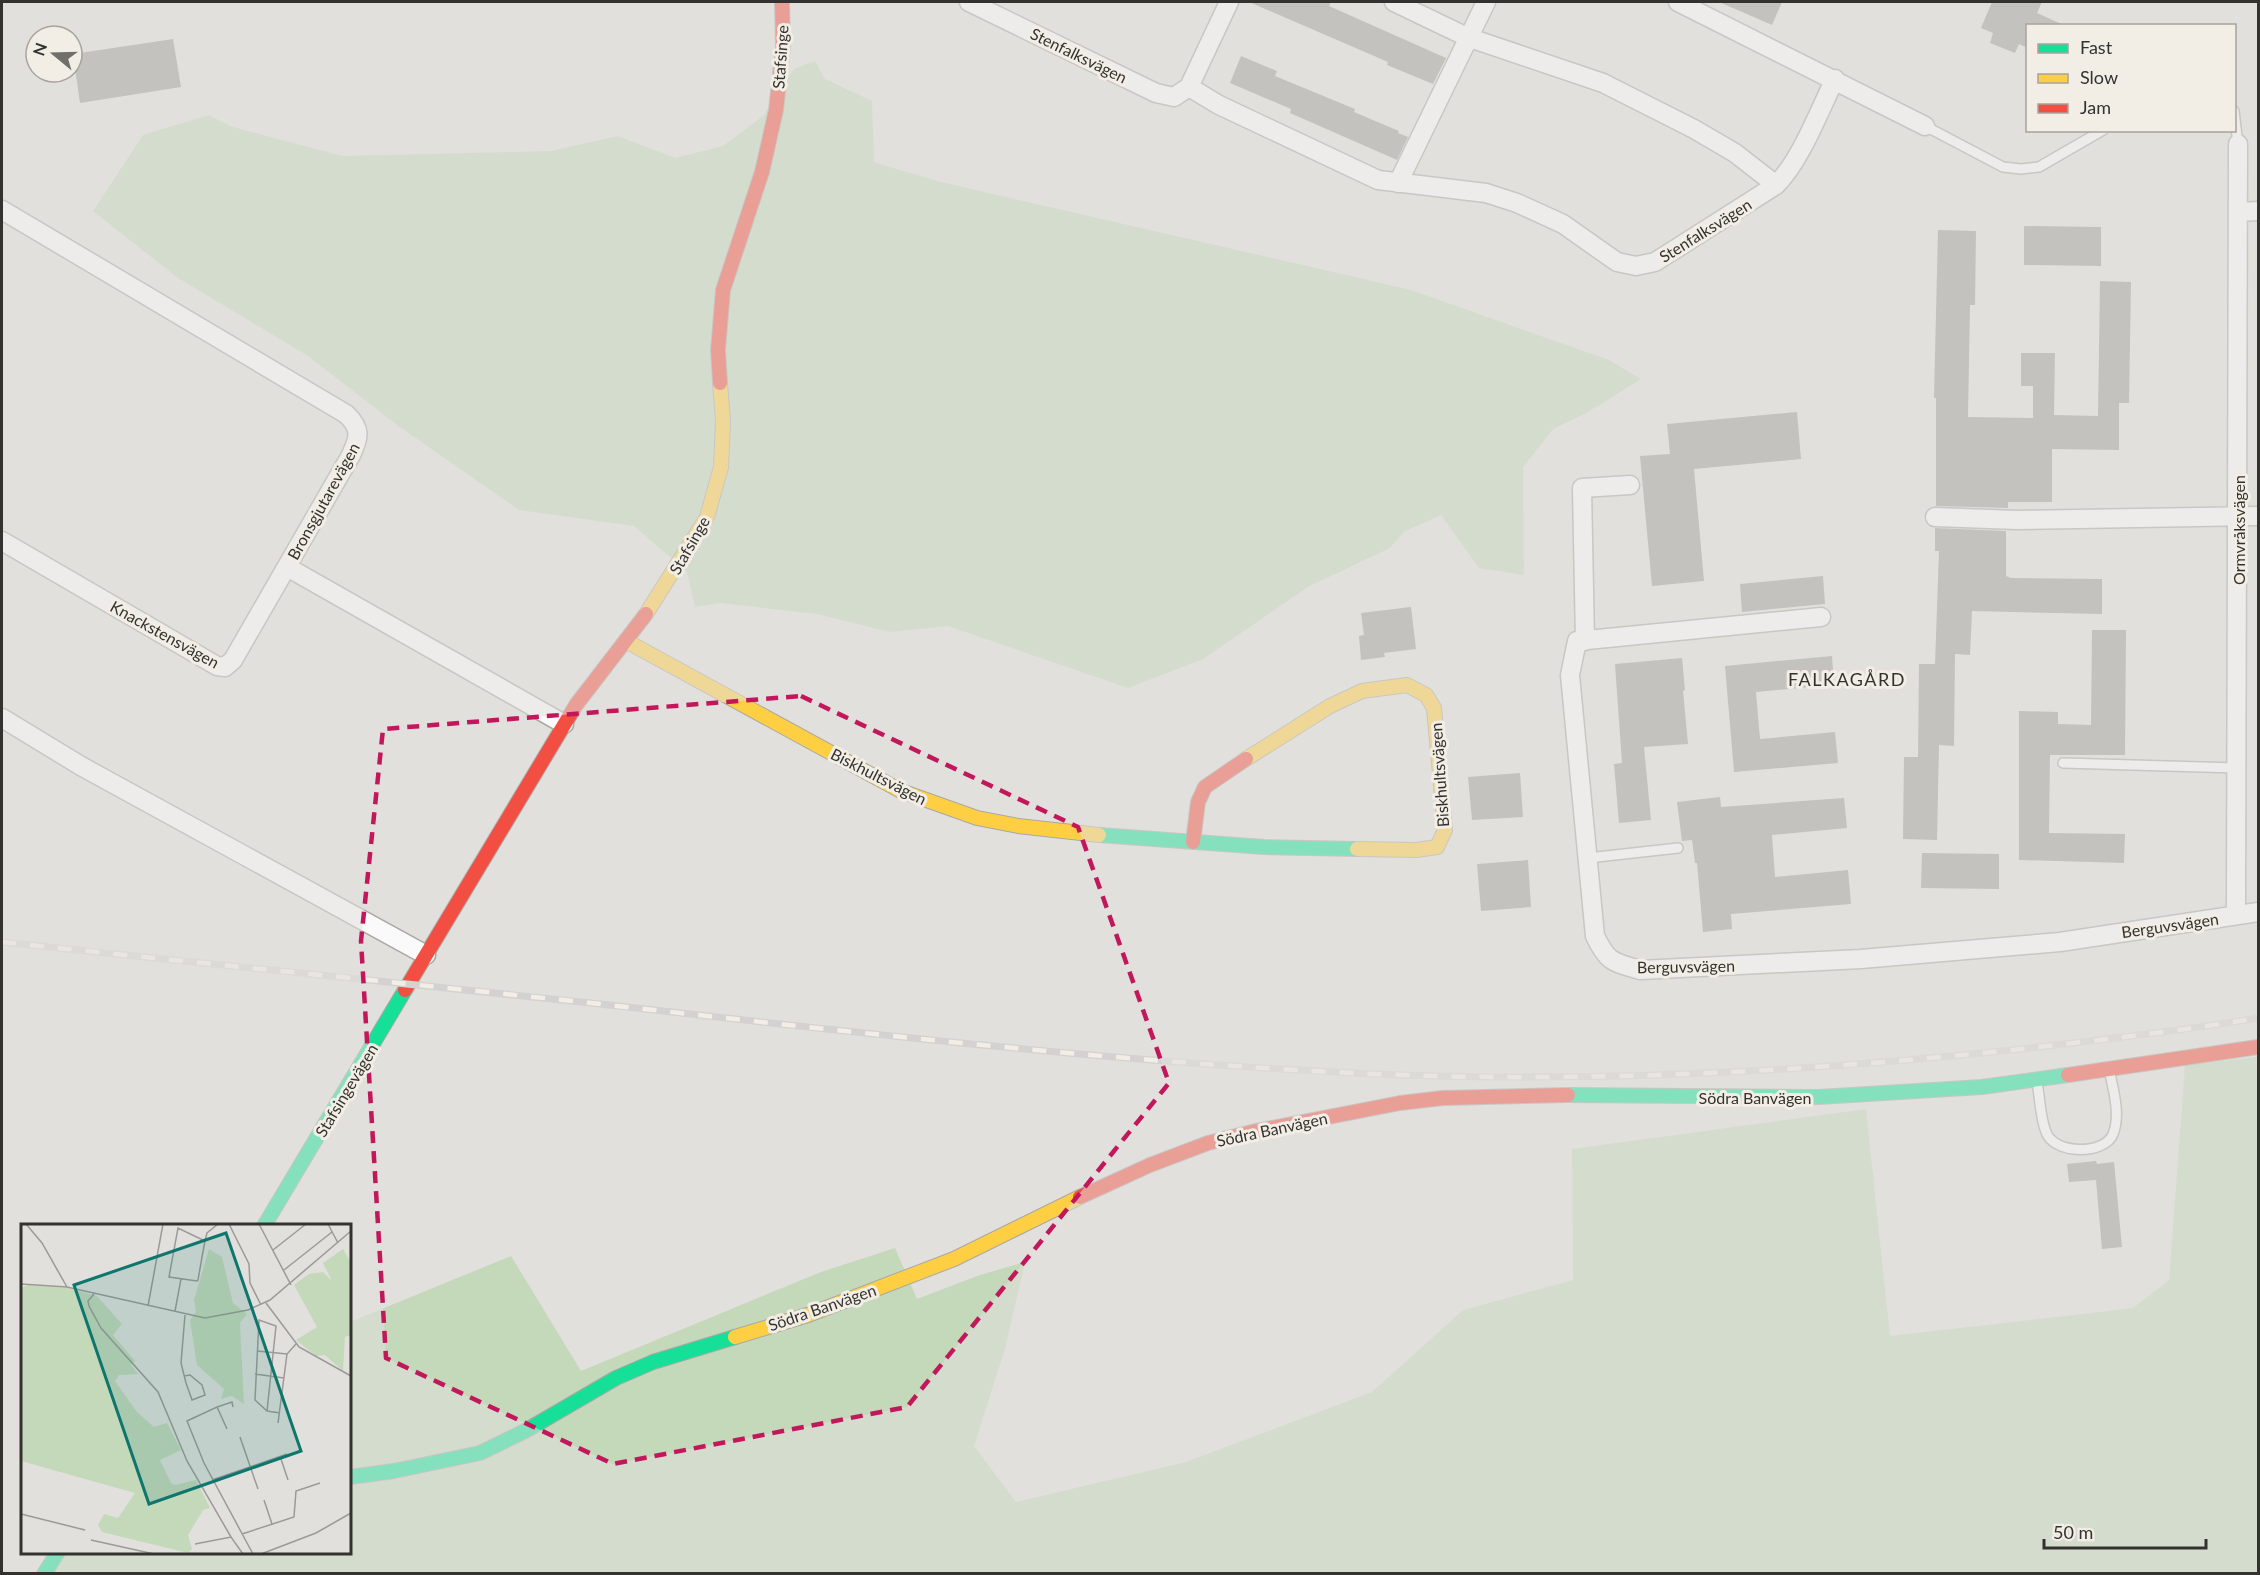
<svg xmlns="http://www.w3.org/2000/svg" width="2260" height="1575" font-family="Lato,sans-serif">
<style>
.green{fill:#c4d8ba}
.building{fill:#a09d9c}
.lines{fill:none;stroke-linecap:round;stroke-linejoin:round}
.lane-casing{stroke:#a9a8a5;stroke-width:12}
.street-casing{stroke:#a9a8a5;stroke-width:21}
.fast-casing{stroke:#a9a8a5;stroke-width:16}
.slow-casing{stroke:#a9a8a5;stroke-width:16}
.jam-casing{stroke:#a9a8a5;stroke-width:16}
.lane{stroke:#fafafa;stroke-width:9}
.street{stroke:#fafafa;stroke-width:18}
.fast{stroke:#16e098;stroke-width:14}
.slow{stroke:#ffcf43;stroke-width:14}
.jam{stroke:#f24e42;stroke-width:14}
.rail-casing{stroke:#d3d2d1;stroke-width:7}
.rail{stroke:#f2eee6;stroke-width:4.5;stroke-dasharray:14;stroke-linecap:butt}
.marked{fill:none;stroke:#c2185b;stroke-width:4.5;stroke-dasharray:12 8;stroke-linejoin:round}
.labels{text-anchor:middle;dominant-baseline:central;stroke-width:6;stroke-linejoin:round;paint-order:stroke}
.street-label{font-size:16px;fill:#34322f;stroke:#f2eee6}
.neighbourhood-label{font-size:18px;letter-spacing:1.5px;fill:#34322f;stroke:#f2eee6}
.inset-road{fill:none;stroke:#9c9a97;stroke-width:1.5}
.view{fill:#0f766e;fill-opacity:0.15;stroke:#0f766e;stroke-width:3}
.inset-edge{fill:none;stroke:#34322f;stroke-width:3}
</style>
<rect width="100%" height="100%" fill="#e1e0dc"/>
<path class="green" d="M815 61 825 79 872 101 874 162 937 181 1411 290 1609 360 1641 379 1588 412 1553 429 1523 467 1524 575 1479 568 1441 515 1404 532 1390 548 1308 587 1203 659 1128 688 948 626 890 632 817 614 720 603 695 607 687 572 634 526 519 510 397 425 308 356 178 278 93 211 143 135 209 115 230 126 342 156 551 151 618 136 675 158 723 146 763 116 794 69Z
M2258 1057V1573L53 1574 67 1553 350 1552V1322L511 1256 581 1371 821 1272 895 1248 917 1299 980 1275 1025 1262 1005 1349 974 1446 1016 1502 1186 1462 1372 1392 1463 1310 1573 1280 1572 1149 1866 1109 1890 1336 2133 1308 2169 1280 2185 1065Z"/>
<path class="building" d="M1249 2H1331L1329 6 1446 58 1433 84 1387 65 1388 62Z
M1719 2H1782L1772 25Z
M1992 2H2042L2037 13 2066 26H2028V48L2019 44 2015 53 1990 43 1993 33 1981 28Z
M173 39 181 87 80 103 73 54Z
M1241 56 1277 71 1275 76 1355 109 1354 112 1399 131 1398 133 1408 137 1397 160 1290 113 1291 109 1230 83Z
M2024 226 2101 227V266L2024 265Z
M1938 230 1976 231 1975 305H1970L1968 417 2033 418V386H2021V353H2055L2054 415 2098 416 2100 281 2131 282 2129 403H2119V450L2052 449V502H2008V508L1936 506V398H1934Z
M1797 412 1801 459 1694 469 1704 581 1652 586 1640 456 1670 454 1667 424Z
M1935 528 2006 531V576L2011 578 2102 579V614L1972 611 1970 655 1955 654 1954 746 1939 745 1937 840 1903 839 1904 757H1918L1919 664H1935L1939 551H1935Z
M1823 576 1825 604 1742 612 1740 584Z
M1411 607 1416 649 1384 653 1385 657 1361 660 1359 636 1364 635 1361 613Z
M2092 630H2126L2125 755H2050L2049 833 2125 834 2124 863 2019 860V711L2058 712V724L2091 725Z
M1832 656 1834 685 1756 692 1760 739 1835 732 1838 763 1734 772 1725 666Z
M1682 658 1685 690 1683 691 1688 744 1644 747 1651 820 1619 823 1614 764 1622 763 1615 664Z
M1520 773 1523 817 1472 820 1468 777Z
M1720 797 1721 807 1844 798 1847 828 1772 835 1775 877 1848 870 1851 904 1731 914 1732 929 1703 932 1697 863H1695L1692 840 1682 841 1677 802Z
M1922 853 1999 854V889L1921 888Z
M1528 860 1531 907 1481 911 1477 864Z
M2096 1161 2097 1164 2114 1162 2122 1247 2102 1249 2096 1180 2069 1182 2067 1164Z"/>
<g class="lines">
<defs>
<path id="lane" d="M2234 111 2238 144
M1925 126 2003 167 2021 169 2039 167 2103 130
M2063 763 2237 768
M1588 858 1678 848
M2037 1082C2040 1098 2040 1117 2046 1132 2054 1155 2105 1155 2113 1134 2121 1115 2113 1089 2109 1069"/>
<path id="street" d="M969 2 1156 93 1174 97 1189 87 1219 105 1378 180 1486 193 1517 203 1563 224 1617 262 1636 266 1655 262 1776 185C1801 160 1819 111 1835 79
M1394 2 1467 37 1603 83 1694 129 1735 153 1776 185
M1678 2 1925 126
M1189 87 1229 2
M1398 183 1486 2
M2 210 346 414C362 429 359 437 351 455L233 660 225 667 217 666 2 541
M2239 212 2258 211
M1935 517 2017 520 2258 516
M287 567 564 724
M1821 617 1577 641 1570 675 1595 936C1608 963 1613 962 1640 970L1861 959 2060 942 2258 912
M1585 641 1582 488 1630 485
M2 718 81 766 426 955
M2236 915 2238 144"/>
<path id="fast" d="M1099 835 1264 847 1357 849
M1568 1095 1819 1097 1982 1087 2068 1075
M264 1226 405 990
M350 1477 394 1471 480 1453 525 1431 616 1378 653 1362 735 1337
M44 1574 58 1552"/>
<path id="slow" d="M646 614 707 517 721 467 723 421 720 383
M626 641 901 791 977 818 1018 826 1099 835
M1246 759 1330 706 1362 691 1407 685 1426 695 1434 708 1445 830 1437 847 1416 850 1357 849
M735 1337 808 1315 954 1259 1080 1197"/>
<path id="jam" d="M720 383 718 350 723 290 762 172 776 110 783 46 782 2
M1193 842 1198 802 1205 787 1246 759
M405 990 576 705 646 614
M2068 1075 2258 1047
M1080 1197 1150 1165 1208 1143 1256 1131 1400 1103 1443 1098 1568 1095"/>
</defs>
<use href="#lane" class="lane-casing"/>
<use href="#street" class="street-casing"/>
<use href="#fast" class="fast-casing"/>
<use href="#slow" class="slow-casing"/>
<use href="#jam" class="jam-casing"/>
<use href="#lane" class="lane"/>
<use href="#street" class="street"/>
<use href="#fast" class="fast"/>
<use href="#slow" class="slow"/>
<use href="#jam" class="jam"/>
<defs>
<path id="rail" d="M2 942C198 963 394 982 591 1003 851 1032 1111 1062 1373 1074 1589 1083 1807 1072 2021 1049 2101 1040 2180 1031 2258 1018"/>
</defs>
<use href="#rail" class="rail-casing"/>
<use href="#rail" class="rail"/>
</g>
<path d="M0 0H2260V1575H0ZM801 696 1078 827 1169 1083 907 1407 613 1464 386 1358 361 941 383 729Z" fill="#e1e0dc" fill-opacity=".55" fill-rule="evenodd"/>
<path class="marked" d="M801 696 1078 827 1169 1083 907 1407 613 1464 386 1358 361 941 383 729Z"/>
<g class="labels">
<g class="street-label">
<text transform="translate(1079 55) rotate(26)">Stenfalksvägen</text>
<text transform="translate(780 57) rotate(-86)">Stafsinge</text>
<text transform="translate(1705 230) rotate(-32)">Stenfalksvägen</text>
<text transform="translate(323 501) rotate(-61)">Bronsgjutarevägen</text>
<text transform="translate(2238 530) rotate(-90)">Ormvråksvägen</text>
<text transform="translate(689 545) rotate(-60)">Stafsinge</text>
<text transform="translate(165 634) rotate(29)">Knackstensvägen</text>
<text transform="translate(1439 775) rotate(-94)">Biskhultsvägen</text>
<text transform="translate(879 776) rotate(27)">Biskhultsvägen</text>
<text transform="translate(2170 925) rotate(-8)">Berguvsvägen</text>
<text transform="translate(1686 966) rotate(-1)">Berguvsvägen</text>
<text transform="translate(346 1090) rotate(-59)">Stafsingevägen</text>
<text x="1755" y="1097">Södra Banvägen</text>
<text transform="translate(1272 1129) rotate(-12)">Södra Banvägen</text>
<text transform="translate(822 1307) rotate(-19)">Södra Banvägen</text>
</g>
<g class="neighbourhood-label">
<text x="1847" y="679">FALKAGÅRD</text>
</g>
</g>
<g transform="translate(21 1224)">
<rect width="330" height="330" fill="#e1e0dc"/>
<path d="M188 25 201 33 212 79 226 90 219 99 223 180 211 172 200 175 203 165 176 141 169 96 175 88 173 76ZM322 25 330 39V111L324 113 322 147 304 131 295 132 275 116 296 103 273 61 288 50 302 48 311 57 302 39ZM7 61 47 64 76 72 101 100 92 111 114 137 110 141 117 150 98 151 94 157 116 188 133 203 146 199 160 226 139 236 150 259 154 261 175 256 189 284 182 286 167 311 171 325 167 329 81 308 77 301 83 290 97 294 114 269 0 237V64Z" fill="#c4d8ba"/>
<path class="inset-road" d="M5 0 21 19 46 63M208 0 228 40 229 59 240 81M238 0 270 61M307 0 317 19M184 17 157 4 148 53 176 57 177 56 181 33 184 17 186 9 197 0M252 26 285 0M263 46 311 8M0 60 46 63 184 94 227 86 249 76 330 7M73 70 67 77 68 82 80 104 137 168 166 237 210 313M245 79 278 123 330 152M127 82 142 0M154 87 160 55M236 127 266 130M234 150 263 154M163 152 169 151 181 161 184 171 171 176 165 159 160 139 164 91M196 183 211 178 212 183M246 187 255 102 238 96 234 176 246 187 259 189M257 199 266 130 275 120M206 205 196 183 166 197 183 239 232 330M219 213 237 265M259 232 267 256M191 256 266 230M243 276 251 300M0 290 64 306M221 310 273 293 275 267 299 259M70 316 133 330M174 320 210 313 222 330M240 330 295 309 330 289"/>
<path class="view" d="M205 9 280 227 128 280 53 61Z"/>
<rect width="330" height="330" class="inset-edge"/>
</g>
<rect width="2260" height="1575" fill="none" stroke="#34322f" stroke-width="6"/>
<rect x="2026" y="24" width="210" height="108" fill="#f2eee6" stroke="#a6a39d" stroke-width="1.5"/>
<rect x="2038" y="44" width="30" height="9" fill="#16e098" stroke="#a6a39d" stroke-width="1.5"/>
<text x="2080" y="54" font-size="18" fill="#34322f">Fast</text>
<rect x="2038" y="74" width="30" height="9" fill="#ffcf43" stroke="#a6a39d" stroke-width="1.5"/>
<text x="2080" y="84" font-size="18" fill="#34322f">Slow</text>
<rect x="2038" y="104" width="30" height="9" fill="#f24e42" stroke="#a6a39d" stroke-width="1.5"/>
<text x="2080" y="114" font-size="18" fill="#34322f">Jam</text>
<g transform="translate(54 54) rotate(289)"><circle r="28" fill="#f2eee6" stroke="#a6a39d" stroke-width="1.5"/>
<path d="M0-4.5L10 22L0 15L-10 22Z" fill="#716f6c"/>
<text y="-9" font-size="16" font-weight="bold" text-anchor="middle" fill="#34322f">N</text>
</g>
<path d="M2044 1539v9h162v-9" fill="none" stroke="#34322f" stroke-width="3"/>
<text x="2053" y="1539" font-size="18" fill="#34322f" stroke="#f2eee6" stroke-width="4.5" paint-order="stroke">50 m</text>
</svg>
